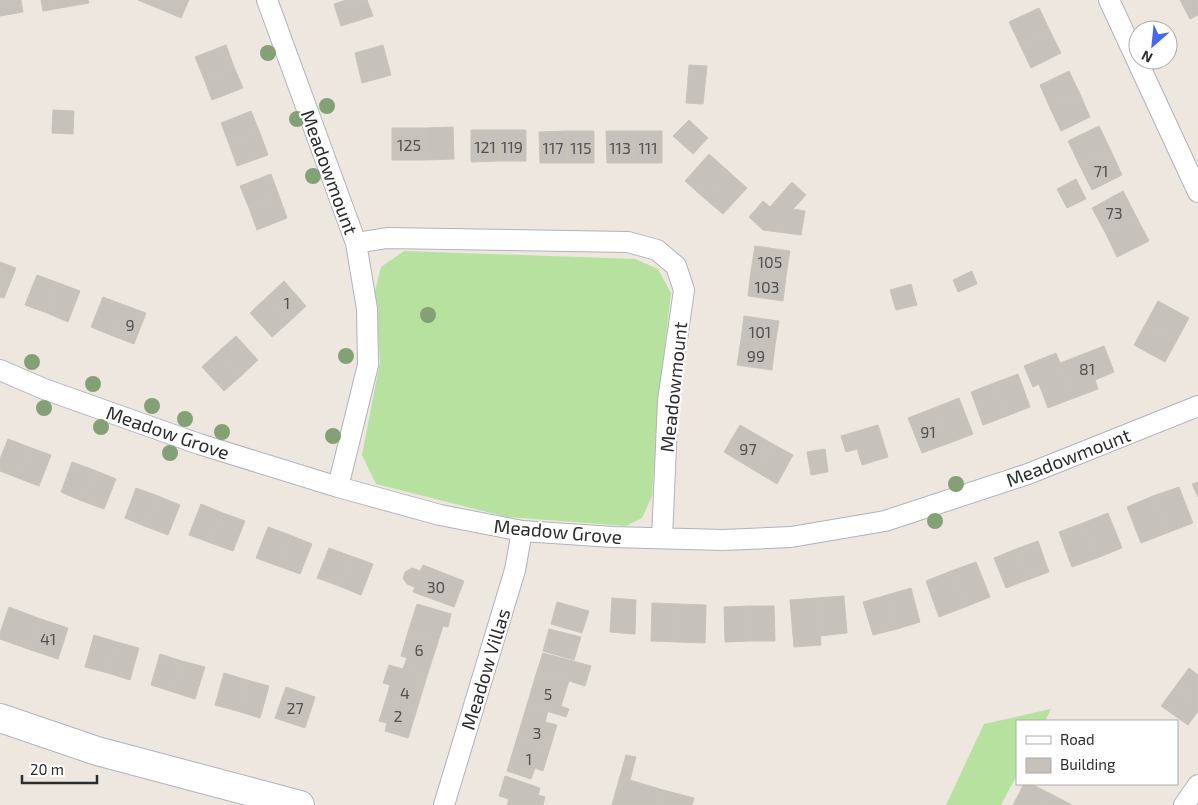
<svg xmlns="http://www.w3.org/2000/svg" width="1198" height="805" font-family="'Exo 2',sans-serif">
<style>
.grass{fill:#b6e19f}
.building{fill:#c6c1bb;stroke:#c9c3b9}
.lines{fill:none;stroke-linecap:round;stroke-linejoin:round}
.street-casing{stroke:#b0b2bc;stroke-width:22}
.secondary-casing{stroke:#b0b2bc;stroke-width:30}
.street{stroke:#fff;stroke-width:20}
.secondary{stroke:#fff;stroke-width:28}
.tree{fill:#83a175}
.labels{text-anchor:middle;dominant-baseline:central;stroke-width:4.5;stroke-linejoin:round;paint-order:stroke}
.number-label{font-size:16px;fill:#525150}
.street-label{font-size:19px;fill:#2c2c2c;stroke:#fff}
</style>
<rect width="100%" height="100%" fill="#ede7e0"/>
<path class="grass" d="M404 251 635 259 658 269 671 293 659 396 652 496 642 518 626 526 507 517 376 484 362 455 380 362 375 291 381 267Z
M1051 709 1045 721H1017V775L1001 805H946L984 724Z"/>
<path class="building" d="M0 0H21L23 12 0 16Z
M41 0H65L66 7 43 11Z
M65 0H88L89 3 66 7Z
M138 0H163L160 9Z
M163 0H189L181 18 160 9Z
M346 0H367L373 16 341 26 334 4Z
M1180 0H1198V15L1190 19Z
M1039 8 1050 31 1020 45 1009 22Z
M1050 31 1061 53 1031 68 1020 45Z
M226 45 234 67 204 79 195 57Z
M383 45 391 75 362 83 355 53Z
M689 65 707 66 703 104 686 103Z
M234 67 243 88 212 100 204 79Z
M1069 71 1080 94 1050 108 1040 85Z
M1080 94 1090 117 1061 131 1050 108Z
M53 110 74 111 73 134 52 133Z
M251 111 260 133 229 144 221 123Z
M689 120 708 138 693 154 673 136Z
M1099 126 1111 151 1080 166 1068 141Z
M453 127 454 159 426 160V128Z
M392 128H426V160H392Z
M471 130H499V161L471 162Z
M499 130H526V161H499Z
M567 131H594V163H567Z
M567 131V163H540L539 132Z
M606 131H634V163H607Z
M634 131H662V163H634Z
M260 133 268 155 237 166 229 144Z
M1111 151 1122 175 1092 190 1080 166Z
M709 154 728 171 704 198 685 181Z
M728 171 747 188 723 214 704 198Z
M271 174 279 196 249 208 240 186Z
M1076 179 1086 199 1067 208 1057 189Z
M792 182 806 195 793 209 805 211 801 235 763 230 749 217 763 201 770 207Z
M1123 191 1136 216 1105 232 1092 208Z
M279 196 287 218 257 230 249 208Z
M1136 216 1149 241 1117 257 1105 232Z
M755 246 790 251 786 276 751 271Z
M0 262 16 268 4 298 0 297Z
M751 271 786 276 783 301 748 296Z
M972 271 977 284 958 292 953 280Z
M37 275 59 283 47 313 25 305Z
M284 281 306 306 289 322 267 297Z
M59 283 80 291 68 322 47 313Z
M911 284 917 305 896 310 890 290Z
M103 297 124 305 113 336 91 327Z
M267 297 289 322 272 337 250 313Z
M1158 301 1189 318 1177 340 1146 323Z
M124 305 146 313 134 344 113 336Z
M744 316 779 321 775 345 741 340Z
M1146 323 1177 340 1165 362 1134 345Z
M236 336 258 360 241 376 219 351Z
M741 340 775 345 772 370 737 365Z
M1104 346 1114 372 1095 380 1098 389 1074 398 1060 363Z
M219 351 241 376 224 391 202 367Z
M1056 353 1074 398 1048 408 1039 384 1033 387 1024 366Z
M1018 374 1030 407 1007 416 994 383Z
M994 383 1007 416 983 425 971 392Z
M959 398 973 434 947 444 934 408Z
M934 408 947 444 922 453 908 418Z
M740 425 773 444 757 472 724 452Z
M878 425 888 457 862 465 857 449 846 452 841 436Z
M8 439 29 447 18 478 0 471V459Z
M773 444 793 455 777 484 757 472Z
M29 447 51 455 39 486 18 478Z
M825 449 828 472 811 475 807 452Z
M72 462 94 470 82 501 61 492Z
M94 470 116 479 104 509 82 501Z
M1198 482V497L1192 484Z
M1179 487 1193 523 1167 533 1153 496Z
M136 488 158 496 147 527 125 518Z
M158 496 180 505 168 535 147 527Z
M1153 496 1167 533 1141 543 1127 507Z
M201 504 223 513 211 543 189 535Z
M223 513 245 521 233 551 211 543Z
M1108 513 1122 548 1097 558 1083 523Z
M1083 523 1097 558 1072 567 1059 532Z
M268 527 290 535 278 566 256 558Z
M290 535 312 544 300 574 278 566Z
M1038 541 1049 572 1027 580 1016 549Z
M329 548 351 556 339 586 317 578Z
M1016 549 1027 580 1006 588 994 558Z
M351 556 373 564 361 595 339 586Z
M976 562 990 597 965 607 951 571Z
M423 565 464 581 454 607 413 592 415 587 407 584 403 578 405 572 412 568 420 571Z
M951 571 965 607 939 617 926 581Z
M911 588 920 622 897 629 887 595Z
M887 595 897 629 873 635 863 602Z
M844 596 847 633 820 636 817 598Z
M612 598 636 600 635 634 610 632Z
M817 598 821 645 794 647 790 600Z
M557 602 589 611 582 633 551 624Z
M652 603 679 604 678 642 651 641Z
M417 604 451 614 448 627 443 626 438 642 408 632Z
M679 604 706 605 705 643 678 642Z
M749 606H774L775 641H750Z
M749 606 750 641 725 642 724 607Z
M9 607 38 618 28 649 0 639V633Z
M38 618 68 628 58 659 28 649Z
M549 629 581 637 574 660 543 651Z
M408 632 438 642 427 676 403 669 407 658 401 656Z
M94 635 117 642 108 673 85 667Z
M117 642 139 648 130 680 108 673Z
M543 653 591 666 585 686 537 671Z
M160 654 182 661 173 692 151 685Z
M182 661 205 667 195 699 173 692Z
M389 665 427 676 417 709 386 699 390 685 383 683Z
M1189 668 1198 675V704L1175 687Z
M537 671 569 681 561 706 569 709 566 717 527 705Z
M224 673 247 680 237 711 215 705Z
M247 680 269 686 260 718 237 711Z
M286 687 315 697 305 728 275 718Z
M1175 687 1198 704V711L1188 725 1161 706Z
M386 699 417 709 408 738 385 731 387 723 379 721Z
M527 705 548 711 545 722 557 725 550 748 517 738Z
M517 738 550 748 543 771 535 768 531 779 507 771Z
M626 755 636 757 630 780 663 790 659 805H612Z
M505 776 540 788 538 795 545 797 543 805H507L509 799 499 796Z
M1024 784H1031L1051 794 1046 805H1013Z
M663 790 694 798 692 805H659Z
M1051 794 1072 805H1046Z"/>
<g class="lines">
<defs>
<path id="street" d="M267 0 356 243 367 309 368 365 338 487
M1109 0 1198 192
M356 243 387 238 628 242 657 250 676 266 684 290 668 401 662 538
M0 370 44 389 199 444 338 487 440 515 522 531 613 537 723 540 791 537 885 521 1028 474 1198 406
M444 805 515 570 522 531
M1184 805 1198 785"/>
<path id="secondary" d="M0 718 97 751 300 805"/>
</defs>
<use href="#street" class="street-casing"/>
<use href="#secondary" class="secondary-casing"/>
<use href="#street" class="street"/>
<use href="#secondary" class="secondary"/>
</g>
<g class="tree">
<circle cx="268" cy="53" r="8"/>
<circle cx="327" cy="106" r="8"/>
<circle cx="297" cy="119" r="8"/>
<circle cx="313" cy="176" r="8"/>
<circle cx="428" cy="315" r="8"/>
<circle cx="346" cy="356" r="8"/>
<circle cx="32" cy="362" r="8"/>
<circle cx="93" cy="384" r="8"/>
<circle cx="152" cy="406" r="8"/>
<circle cx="44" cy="408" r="8"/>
<circle cx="185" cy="419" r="8"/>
<circle cx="101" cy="427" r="8"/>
<circle cx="222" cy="432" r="8"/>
<circle cx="333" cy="436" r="8"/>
<circle cx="170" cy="453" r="8"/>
<circle cx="956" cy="484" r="8"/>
<circle cx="935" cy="521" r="8"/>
</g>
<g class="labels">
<g class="number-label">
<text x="409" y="144">125</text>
<text x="485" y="146">121</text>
<text x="512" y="146">119</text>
<text x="553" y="147">117</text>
<text x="581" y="147">115</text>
<text x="620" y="147">113</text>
<text x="648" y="147">111</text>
<text x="1101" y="170">71</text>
<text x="1114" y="212">73</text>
<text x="770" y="261">105</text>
<text x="767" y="286">103</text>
<text x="287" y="302">1</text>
<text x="130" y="324">9</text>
<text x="760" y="331">101</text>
<text x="756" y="355">99</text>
<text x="1087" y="368">81</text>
<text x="928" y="431">91</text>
<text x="748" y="448">97</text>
<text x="436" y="586">30</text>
<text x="48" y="638">41</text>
<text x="419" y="649">6</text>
<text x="405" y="692">4</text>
<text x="548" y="693">5</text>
<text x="295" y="707">27</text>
<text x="398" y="715">2</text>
<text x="537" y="732">3</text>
<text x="529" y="758">1</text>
</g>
<g class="street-label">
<text transform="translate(330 172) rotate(70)">Meadowmount</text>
<text transform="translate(673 387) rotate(-84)">Meadowmount</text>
<text transform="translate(168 432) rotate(19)">Meadow Grove</text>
<text transform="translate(1068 457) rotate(-21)">Meadowmount</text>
<text transform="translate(558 531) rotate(5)">Meadow Grove</text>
<text transform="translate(485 669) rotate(-73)">Meadow Villas</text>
</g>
</g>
<rect x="1016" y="720" width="162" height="65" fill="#ffffff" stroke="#ababab"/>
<rect x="1026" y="736" width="25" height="8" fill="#ffffff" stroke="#ababab"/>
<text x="1060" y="745" font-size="15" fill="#2c2c2c">Road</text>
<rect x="1026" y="758" width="25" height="15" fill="#c6c1bb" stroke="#ababab"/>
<text x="1060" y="770" font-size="15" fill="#2c2c2c">Building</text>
<g transform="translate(1153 45) rotate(207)"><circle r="24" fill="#ffffff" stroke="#ababab"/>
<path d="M0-4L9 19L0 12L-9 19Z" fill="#4767f3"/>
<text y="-8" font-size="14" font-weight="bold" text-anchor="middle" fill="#2c2c2c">N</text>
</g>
<path d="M22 775v8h75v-8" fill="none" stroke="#2c2c2c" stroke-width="2.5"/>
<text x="30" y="775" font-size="15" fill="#2c2c2c" stroke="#ffffff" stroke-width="4" paint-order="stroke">20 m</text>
</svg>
